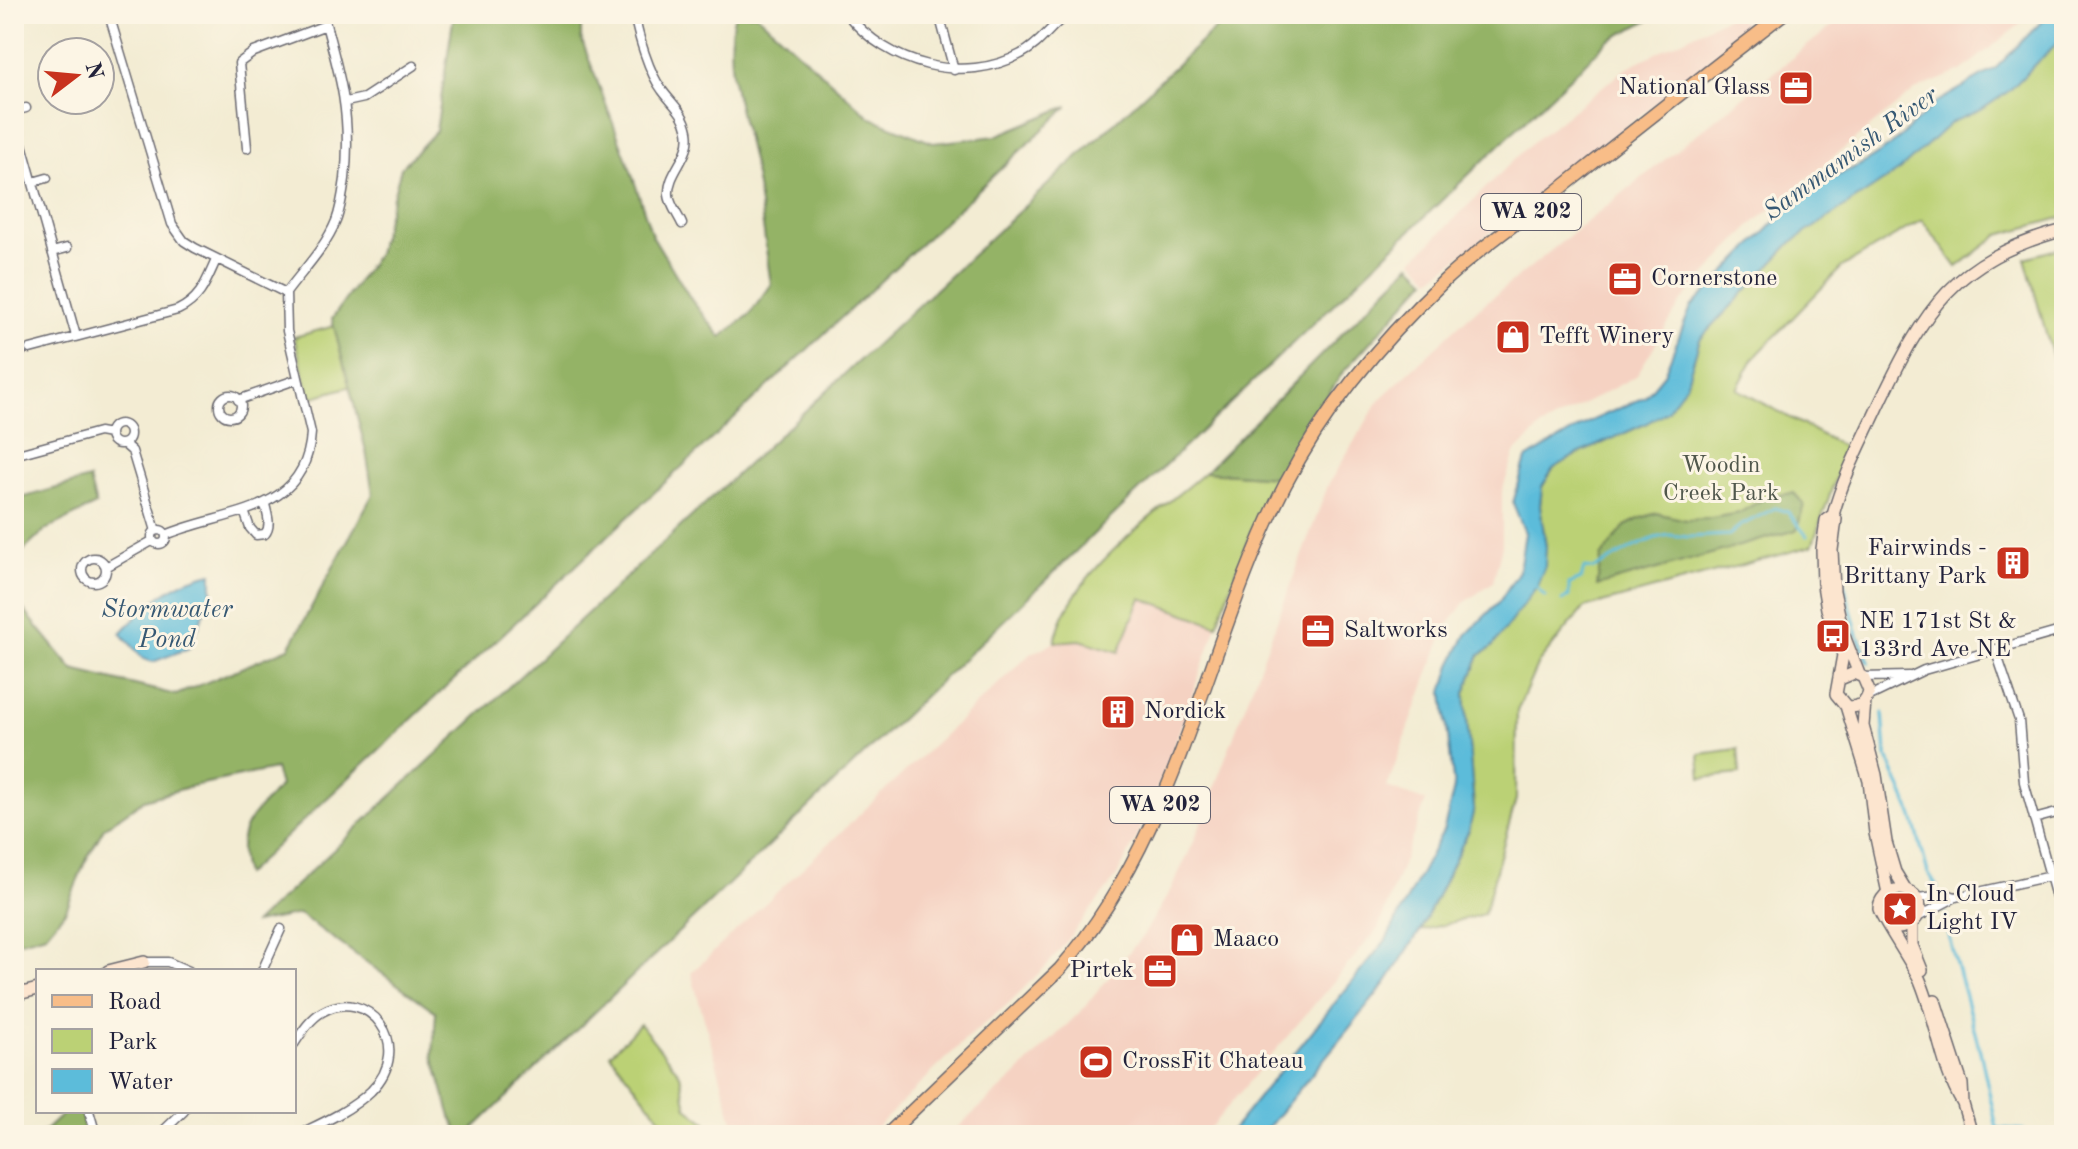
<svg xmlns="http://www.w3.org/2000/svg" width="2078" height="1149" font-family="'Old Standard TT',serif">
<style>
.built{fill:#f5d2c2}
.green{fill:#bbd175;stroke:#6e7a58;stroke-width:2}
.forest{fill:#94b366;stroke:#5b6a50;stroke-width:2}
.water{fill:#5cbcda;stroke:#3f6f8a;stroke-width:2}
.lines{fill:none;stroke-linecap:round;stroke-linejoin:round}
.stream{stroke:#5cbcda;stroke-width:3}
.street-casing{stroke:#6b6970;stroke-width:11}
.secondary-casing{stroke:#6b6970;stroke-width:14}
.primary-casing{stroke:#6b6970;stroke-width:15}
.street{stroke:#fff;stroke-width:8}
.secondary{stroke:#fce5cf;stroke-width:11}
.primary{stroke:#f8bd88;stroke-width:12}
.labels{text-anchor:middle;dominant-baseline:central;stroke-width:6;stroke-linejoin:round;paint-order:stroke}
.shield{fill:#fcf5e5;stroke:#63616e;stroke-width:2}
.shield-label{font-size:22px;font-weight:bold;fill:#22223b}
.poi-label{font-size:24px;fill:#22223b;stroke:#fcf5e5;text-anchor:start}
.park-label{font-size:24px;fill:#50574c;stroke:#fcf5e5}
.water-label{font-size:26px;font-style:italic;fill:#365873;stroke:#fcf5e5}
</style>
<rect width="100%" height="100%" fill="#fcf5e5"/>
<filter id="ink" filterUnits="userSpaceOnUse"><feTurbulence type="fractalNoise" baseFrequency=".0125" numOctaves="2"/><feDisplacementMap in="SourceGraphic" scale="16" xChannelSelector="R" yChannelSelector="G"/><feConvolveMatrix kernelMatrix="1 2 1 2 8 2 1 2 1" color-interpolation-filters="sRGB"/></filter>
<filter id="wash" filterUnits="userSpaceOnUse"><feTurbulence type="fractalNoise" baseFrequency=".006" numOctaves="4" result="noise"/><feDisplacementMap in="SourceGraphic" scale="32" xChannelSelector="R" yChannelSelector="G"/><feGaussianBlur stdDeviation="1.8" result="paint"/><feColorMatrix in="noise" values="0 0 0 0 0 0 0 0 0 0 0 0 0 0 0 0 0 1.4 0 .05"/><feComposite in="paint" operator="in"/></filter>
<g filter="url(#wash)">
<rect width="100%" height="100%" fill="#f3ecd3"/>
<path class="built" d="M1734 14 1751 29 1431 279 1413 260 1529 145 1626 68Z
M1847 14H2033L1961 71 1915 90 1750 226 1682 301 1636 376 1541 427 1515 453 1502 491V546L1493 582 1464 603 1445 629 1387 787 1426 801 1378 929 1204 1135H949L1014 1077 1084 1008 1144 934 1169 893 1193 844 1329 483 1380 399 1469 316Z
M1140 597 1217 625 1171 754 1136 840 1117 876 1051 961 1009 1003 966 1039 869 1135H737L691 973 1030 654 1055 642 1079 640 1119 652Z"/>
<path class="green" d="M2064 15V217L1999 235 1957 267 1922 220 1842 267 1753 359 1737 389 1846 448 1812 546 1584 608 1538 663 1517 711 1516 799 1484 914 1420 931 1469 830 1474 808 1465 693 1480 655 1492 646 1506 625 1546 547 1540 506 1542 487 1553 469 1576 455 1645 424 1686 385 1700 339 1792 242Z
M2064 247V397L2025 258Z
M338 325 355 385 310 398 294 337Z
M1205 472 1276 477 1257 514 1217 625 1141 598 1119 652 1080 640 1055 642C1067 575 1155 515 1205 472Z
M1738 749 1740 774 1701 778 1699 754Z
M640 1024 680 1074 687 1108 707 1123 708 1135H674L610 1054Z"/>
<path class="forest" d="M454 14H581V38L631 171 652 235 692 301 721 337 749 315 771 285C765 244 761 201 752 161 742 113 721 63 735 14H756L871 118 933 143 996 136 1068 106 245 875C232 829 251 818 280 786L275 769 192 786 144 800 104 828 85 862 66 910 46 934 14 943V598L73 670 176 695 289 648 373 494 366 451 332 319 377 254 401 168 436 131Z
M1231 14H1660L1608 41 467 1135H460L451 1117 433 1055 436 1012 299 914 255 923Z
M1411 264 1427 279 1343 372 1276 477 1205 472Z
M89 479 96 505 45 530 14 560V500Z
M1794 493 1804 504 1797 530 1597 586 1601 557 1625 526 1639 519 1656 513 1686 520 1706 519 1739 513 1768 496Z
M66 1111 81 1112 85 1135H40Z"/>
<path class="water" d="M2049 14H2064V36L2009 91 1981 110 1952 122 1900 170 1792 242 1700 339 1686 385 1667 411 1645 424 1576 455 1553 469 1542 487 1540 506 1546 547 1545 566 1537 586 1492 647 1480 655 1465 693 1474 808 1469 830 1420 931 1386 983 1262 1135H1228L1386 940 1444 829 1454 788 1443 692 1451 665 1466 635 1499 602 1519 571 1525 533 1513 503 1526 459 1591 421 1645 397 1664 374 1691 307 1785 212 1824 182 1862 164 1890 146 1937 102 1996 68Z
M212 573V595L189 648 153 662 143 659 121 633C146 605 174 580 212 573Z"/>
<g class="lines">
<path class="stream" d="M1844 583 1858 636 1869 662
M1534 584 1545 596
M1562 601 1569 596V584L1581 579 1584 568 1594 569 1632 548 1655 538 1669 535 1688 537 1729 535 1740 526 1775 508 1788 512 1807 536
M1883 713 1886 754 1913 817 1928 873 1937 887
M1946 914V927L1980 1051 1997 1128 2023 1130 2027 1135
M1325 1134V1135"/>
</g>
</g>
<g filter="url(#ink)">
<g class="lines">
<defs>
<path id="street" d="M114 14 110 18 172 224 184 241 195 248 286 293
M634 14C638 35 649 73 662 90 672 104 684 112 688 131 693 156 667 172 669 195 670 205 678 215 682 224
M847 14C887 65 964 85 1021 54 1041 44 1050 26 1068 14
M939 14 954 70
M346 102 364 98 413 66
M14 111 26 108
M14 116 76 336
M247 148 239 63 254 52 326 25
M33 182 47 178
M52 252 67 248
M286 293C303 270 325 248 336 221 341 208 343 193 345 179 352 115 340 74 323 14
M30 349 178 310C201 299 206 282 216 260
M14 352 22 351
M219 406a11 11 0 1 1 22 0a11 11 0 1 1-22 0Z
M238 400 298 379
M110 434a10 10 0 1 1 20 0a10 10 0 1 1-20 0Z
M124 444 132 451 156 531
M14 455 99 432 110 434
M244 511 250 528 256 535 265 534C272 526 267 514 265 504
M152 537a7 7 0 1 1 14 0a7 7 0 1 1-14 0Z
M166 535C223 510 306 516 311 433L287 331 286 293
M82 570a12 12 0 1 1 24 0a12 12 0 1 1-24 0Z
M106 567 152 541
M1995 649 2019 720 2024 782 2064 926
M1863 677 1909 676
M1868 697 1924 670 2064 630
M2034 819 2064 811
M1916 898 1949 895 1956 897
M1918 917 1956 897 2064 873
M144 962H168L189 971
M262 971 281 929
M294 1044C302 1032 310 1019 322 1012 367 985 417 1045 371 1091 350 1111 322 1123 297 1135
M89 1111 96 1135
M159 1135 184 1111"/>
<path id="secondary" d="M1833 515 1826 520 1822 549 1823 585 1827 609 1843 655 1836 694 1846 706C1858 709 1867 703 1869 691L1863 677 1854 673 1840 679
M1859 674 1843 633 1834 591 1832 550 1836 519 1833 515C1843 477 1862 442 1878 407 1925 308 1953 260 2064 230
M1865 701 1863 726 1876 775 1886 842 1895 872 1906 890
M1846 706 1869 781 1875 833 1888 893
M1912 925V945L1922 970
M1890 927C1913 934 1932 906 1910 892 1897 884 1879 894 1879 909 1880 915 1913 965 1919 978 1937 1019 1940 1066 1963 1104
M108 971 144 962
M14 995 38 989
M1935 1001 1962 1084 1963 1104 1972 1135"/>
<path id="primary" d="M887 1135 1060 969C1181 831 1204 644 1285 485 1325 408 1381 341 1444 281 1479 248 1522 220 1560 189 1634 130 1708 72 1783 14"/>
</defs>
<use href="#street" class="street-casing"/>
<use href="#secondary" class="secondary-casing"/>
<use href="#primary" class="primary-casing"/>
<use href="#street" class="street"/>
<use href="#secondary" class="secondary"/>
<use href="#primary" class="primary"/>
</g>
</g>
<defs>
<symbol id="office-square" viewBox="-11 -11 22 22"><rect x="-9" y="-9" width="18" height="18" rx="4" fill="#c8321e" stroke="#fcf5e5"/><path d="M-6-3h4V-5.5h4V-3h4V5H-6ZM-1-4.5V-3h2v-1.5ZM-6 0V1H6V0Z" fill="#fff"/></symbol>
<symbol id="shop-square" viewBox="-11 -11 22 22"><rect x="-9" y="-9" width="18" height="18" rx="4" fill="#c8321e" stroke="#fcf5e5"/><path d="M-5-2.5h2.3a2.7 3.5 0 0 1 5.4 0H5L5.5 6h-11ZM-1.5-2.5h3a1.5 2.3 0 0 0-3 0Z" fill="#fff"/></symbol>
<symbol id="building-square" viewBox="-11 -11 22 22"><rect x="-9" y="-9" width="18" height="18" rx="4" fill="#c8321e" stroke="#fcf5e5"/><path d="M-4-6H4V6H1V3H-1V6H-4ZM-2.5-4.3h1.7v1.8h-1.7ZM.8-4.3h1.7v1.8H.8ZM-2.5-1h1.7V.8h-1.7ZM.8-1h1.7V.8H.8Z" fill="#fff"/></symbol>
<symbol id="bus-square" viewBox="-11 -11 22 22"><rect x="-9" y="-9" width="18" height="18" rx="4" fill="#c8321e" stroke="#fcf5e5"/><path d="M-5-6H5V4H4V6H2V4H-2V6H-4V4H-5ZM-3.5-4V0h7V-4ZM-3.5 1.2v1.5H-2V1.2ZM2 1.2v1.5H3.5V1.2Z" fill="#fff"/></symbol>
<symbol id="sight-square" viewBox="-11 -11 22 22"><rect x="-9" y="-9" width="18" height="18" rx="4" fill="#c8321e" stroke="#fcf5e5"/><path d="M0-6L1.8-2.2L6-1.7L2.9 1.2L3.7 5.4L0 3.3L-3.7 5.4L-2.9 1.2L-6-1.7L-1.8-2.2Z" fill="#fff"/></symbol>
<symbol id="stadium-square" viewBox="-11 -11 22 22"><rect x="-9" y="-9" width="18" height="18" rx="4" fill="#c8321e" stroke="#fcf5e5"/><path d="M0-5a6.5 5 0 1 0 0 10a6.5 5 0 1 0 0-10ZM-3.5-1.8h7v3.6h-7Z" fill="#fff"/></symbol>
</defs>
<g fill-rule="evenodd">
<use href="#office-square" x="1776" y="68" width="40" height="40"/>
<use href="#office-square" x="1605" y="259" width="40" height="40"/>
<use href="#shop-square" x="1493" y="317" width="40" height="40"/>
<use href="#building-square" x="1993" y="543" width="40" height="40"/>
<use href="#office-square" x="1298" y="611" width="40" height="40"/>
<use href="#bus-square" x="1813" y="616" width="40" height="40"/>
<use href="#building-square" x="1098" y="692" width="40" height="40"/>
<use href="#sight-square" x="1880" y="889" width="40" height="40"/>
<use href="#shop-square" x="1167" y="920" width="40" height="40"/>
<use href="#office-square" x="1140" y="951" width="40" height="40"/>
<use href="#stadium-square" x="1076" y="1042" width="40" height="40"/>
</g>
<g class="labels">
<g class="shield">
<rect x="1481" y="194" width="100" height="36" rx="6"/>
<rect x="1110" y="787" width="100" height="36" rx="6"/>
</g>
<g class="shield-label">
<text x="1531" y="212">WA 202</text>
<text x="1160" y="805">WA 202</text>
</g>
<g class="poi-label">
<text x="1770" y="88" text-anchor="end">National Glass</text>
<text x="1651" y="279">Cornerstone</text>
<text x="1539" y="337">Tefft Winery</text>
<text x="1987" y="549" text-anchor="end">Fairwinds -<tspan x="1987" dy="28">Brittany Park</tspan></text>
<text x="1859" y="622">NE 171st St &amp;<tspan x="1859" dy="28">133rd Ave NE</tspan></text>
<text x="1344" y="631">Saltworks</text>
<text x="1144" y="712">Nordick</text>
<text x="1926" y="895">In Cloud<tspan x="1926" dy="28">Light IV</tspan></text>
<text x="1213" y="940">Maaco</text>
<text x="1134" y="971" text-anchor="end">Pirtek</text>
<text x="1122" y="1062">CrossFit Chateau</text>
</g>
<g class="park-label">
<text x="1721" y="466">Woodin<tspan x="1721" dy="28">Creek Park</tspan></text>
</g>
<g class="water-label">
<text transform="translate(1851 154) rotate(-36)">Sammamish River</text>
<text x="167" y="610">Stormwater<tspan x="167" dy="30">Pond</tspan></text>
</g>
</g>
<rect width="2078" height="1149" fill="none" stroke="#fcf5e5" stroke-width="48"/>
<rect x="36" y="969" width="260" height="144" fill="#fcf5e5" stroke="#a5a1a1" stroke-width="2"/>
<rect x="52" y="995" width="40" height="12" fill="#f8bd88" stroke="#a5a1a1" stroke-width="2"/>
<text x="108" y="1009" font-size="24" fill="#22223b">Road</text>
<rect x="52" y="1029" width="40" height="24" fill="#bbd175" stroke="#a5a1a1" stroke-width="2"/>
<text x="108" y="1049" font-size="24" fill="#22223b">Park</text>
<rect x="52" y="1069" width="40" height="24" fill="#5cbcda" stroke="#a5a1a1" stroke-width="2"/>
<text x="108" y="1089" font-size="24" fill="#22223b">Water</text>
<g transform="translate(76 76) rotate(74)"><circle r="38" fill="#fcf5e5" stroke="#a5a1a1" stroke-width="2"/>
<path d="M0-6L14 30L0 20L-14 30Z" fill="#c8321e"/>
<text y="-12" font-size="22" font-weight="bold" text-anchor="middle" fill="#22223b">N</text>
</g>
</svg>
